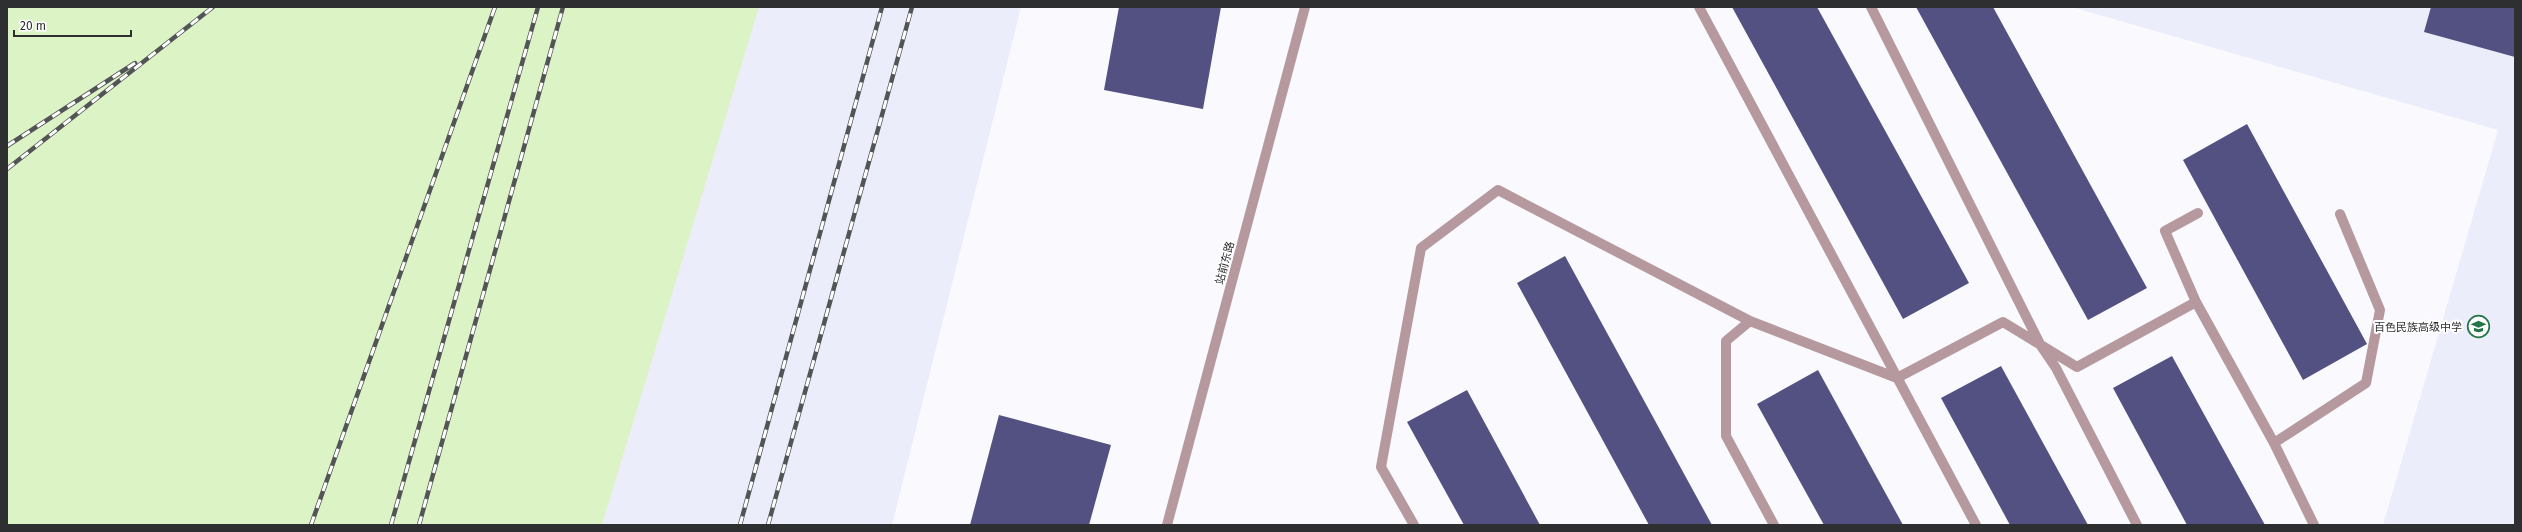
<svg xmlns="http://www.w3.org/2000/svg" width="2522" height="532" font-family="'Fira Sans','Noto Sans SC',sans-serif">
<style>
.built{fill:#ecedfa}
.green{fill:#dcf3c6}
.building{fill:#525182}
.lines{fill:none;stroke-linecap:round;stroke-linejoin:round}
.lane{stroke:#b6999f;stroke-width:10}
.street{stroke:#b6999f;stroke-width:10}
.rail-casing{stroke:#535456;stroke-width:4.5}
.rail{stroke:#fff;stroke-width:3;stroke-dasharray:9;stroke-linecap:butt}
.labels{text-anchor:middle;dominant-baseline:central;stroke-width:4;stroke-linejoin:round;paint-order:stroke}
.street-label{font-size:11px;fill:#2e2f31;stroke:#fff}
.poi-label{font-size:11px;fill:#2e2f31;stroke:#fff;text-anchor:end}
</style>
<rect width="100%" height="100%" fill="#f9f9fe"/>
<path class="built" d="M363 7H1021L892 525H172Z
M2072 7H2515V525H2383L2498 130Z"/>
<path class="green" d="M7 7H759L602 525H7Z"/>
<path class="building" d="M1119 7H1221L1203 109 1104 90Z
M1732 7H1817L1969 283 1903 319Z
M1916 7H1993L2147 288 2088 320Z
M2431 7H2515V57L2424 32Z
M2247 124 2367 344 2303 380 2183 160Z
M1565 256 1712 525H1649L1517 283Z
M2172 356 2265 525H2187L2113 388Z
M2001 366 2088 525H2010L1941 398Z
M1818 370 1903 525H1824L1757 404Z
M1467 390 1540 525H1464L1407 422Z
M999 415 1111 445 1089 525H970Z"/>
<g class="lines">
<path class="lane" d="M1699 7 1976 525
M1871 7 2041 346 2056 368 2137 525
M2196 302 2165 231 2198 213
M2274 443 2314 525
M1414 525 1381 467 1421 248 1498 190 1750 321
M1774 525 1726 436V341L1750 321 1897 378 2003 322 2077 367 2196 302 2274 443 2366 383 2380 310 2340 214"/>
<path class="street" d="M1167 525 1305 7"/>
<defs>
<path id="rail" d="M7 146 135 63
M7 169 213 7
M311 525 495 7
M391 525 538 7
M419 525 563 7
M740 525 882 7
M768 525 912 7"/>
</defs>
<use href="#rail" class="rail-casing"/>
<use href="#rail" class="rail"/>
</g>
<defs>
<symbol id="school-ring" viewBox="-11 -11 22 22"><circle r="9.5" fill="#fff" stroke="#257646" stroke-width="1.5"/><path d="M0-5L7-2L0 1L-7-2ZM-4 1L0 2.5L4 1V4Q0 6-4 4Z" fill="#257646"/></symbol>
</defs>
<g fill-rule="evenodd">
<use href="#school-ring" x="2466" y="314" width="25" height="25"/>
</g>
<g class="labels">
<g class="street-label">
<text transform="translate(1225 263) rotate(-75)">站前东路</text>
</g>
<g class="poi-label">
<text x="2462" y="327">百色民族高级中学</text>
</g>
</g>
<rect width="2522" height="532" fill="none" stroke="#2e2f31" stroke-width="16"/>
<path d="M14 30v6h117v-6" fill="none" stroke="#2e2f31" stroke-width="2"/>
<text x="20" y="30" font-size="12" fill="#2e2f31" stroke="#ffffff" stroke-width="3" paint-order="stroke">20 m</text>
</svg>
